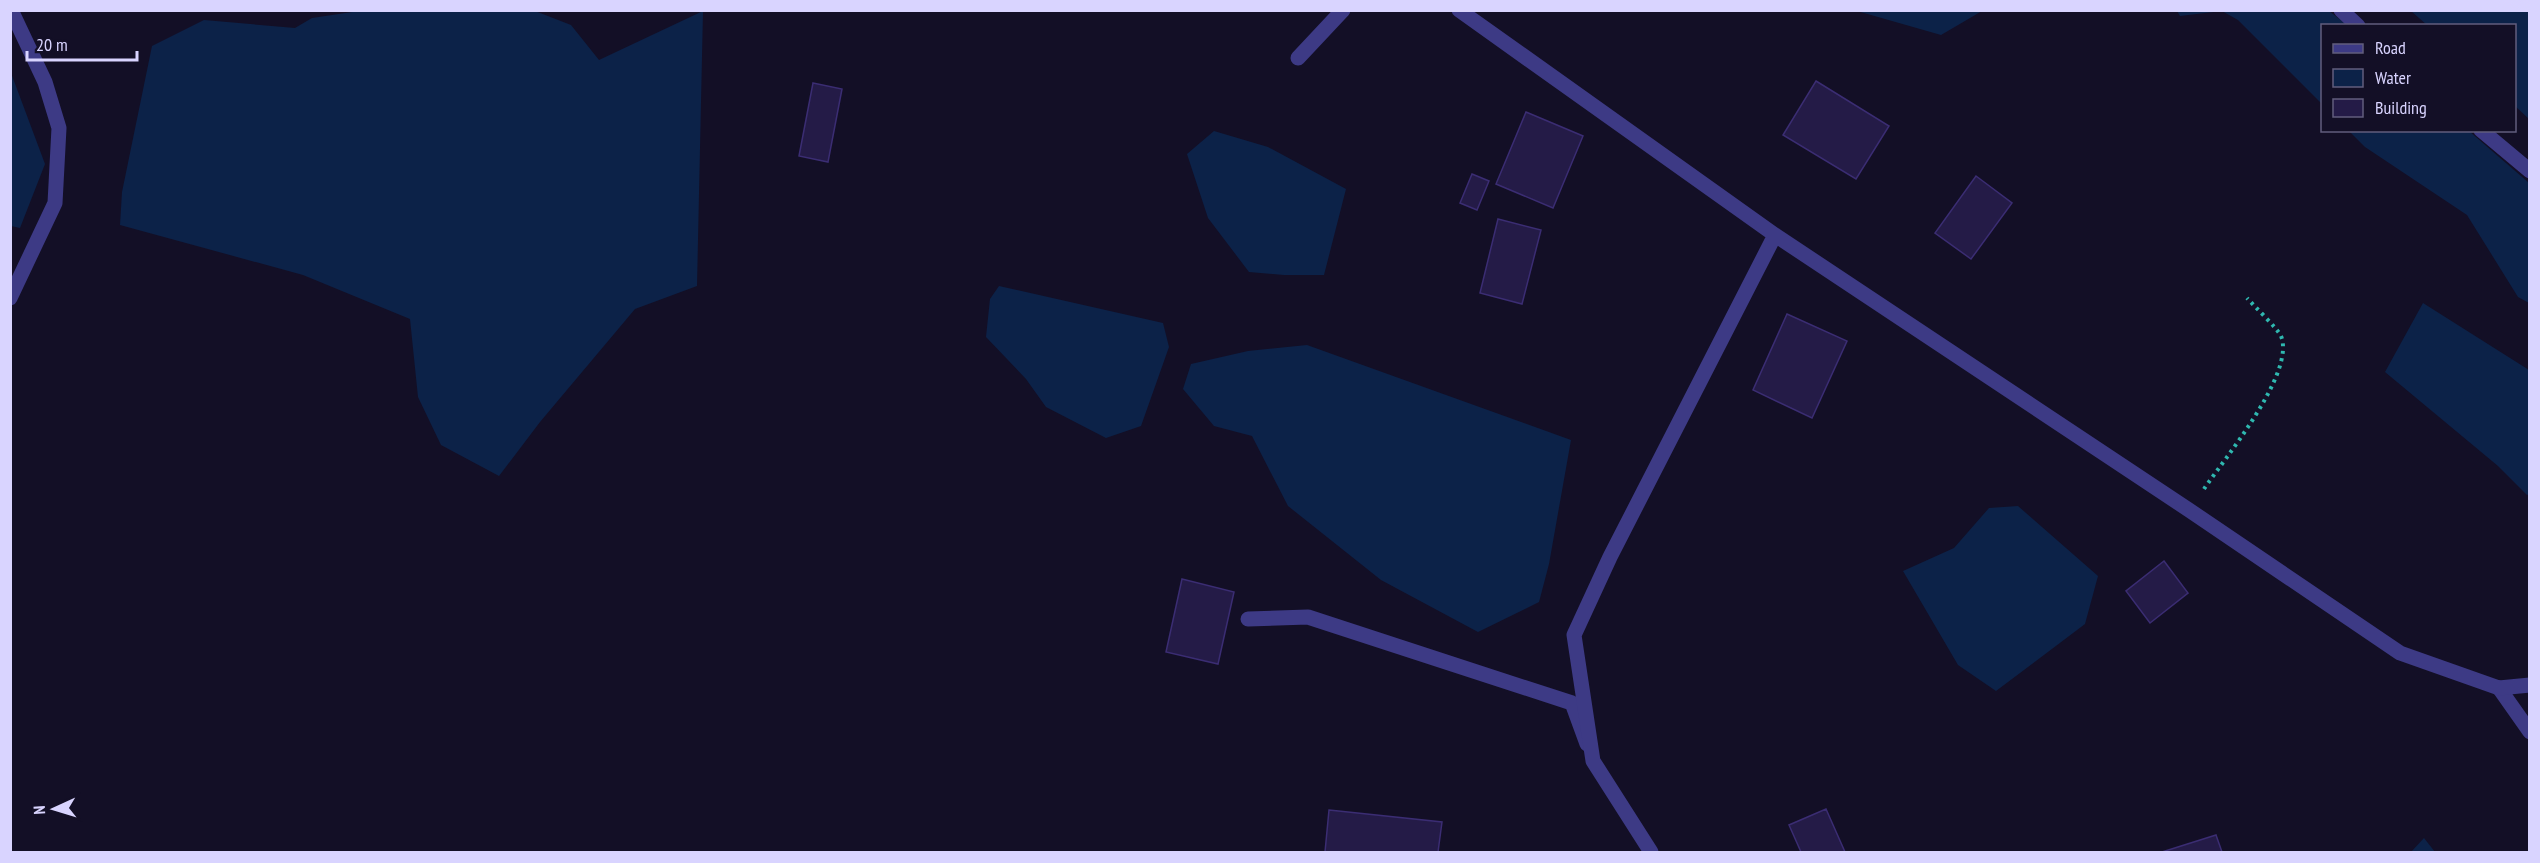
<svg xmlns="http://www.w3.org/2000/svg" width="2540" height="863" font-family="'PT Sans Narrow',sans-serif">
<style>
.water{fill:#0c2248}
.building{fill:#241b47;stroke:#3b2d73;stroke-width:1.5}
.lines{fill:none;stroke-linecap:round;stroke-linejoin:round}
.path{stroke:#2fb8b0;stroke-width:4;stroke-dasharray:3 4.5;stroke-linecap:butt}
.service{stroke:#3d3a85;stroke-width:15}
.minor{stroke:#3d3a85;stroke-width:15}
</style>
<rect width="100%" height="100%" fill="#130f26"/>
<path class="water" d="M359 11H535L571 25 599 60 703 11 697 286 635 309 540 422 499 476 441 445 418 397 410 319 303 275 120 225 122 192 152 46 204 20 295 28 312 18Z
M1857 11H1982L1941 35Z
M2177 11H2329L2347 25 2322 26V104L2238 20 2222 11 2180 16Z
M2411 11H2529V119L2515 106 2514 26 2427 25Z
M11 73 45 164 20 228 11 226Z
M1214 131 1268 147 1346 189 1324 275H1284L1249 272 1208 218 1187 154Z
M2349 131H2469L2529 183V303L2518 297 2467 215 2365 147Z
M999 286 1163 323 1169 347 1141 426 1106 438 1046 407 1026 379 986 337 990 299Z
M2423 303 2529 370V494L2527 495 2498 466 2385 372Z
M1307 345 1571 440 1549 564 1539 602 1478 632 1381 580 1288 506 1252 436 1214 426 1183 389 1191 364 1248 351Z
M2018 506 2098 576 2085 624 1996 691 1958 665 1903 571 1954 548 1989 508Z
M2424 838 2435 852H2411Z"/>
<path class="building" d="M1816 81 1889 126 1856 179 1783 135Z
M813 83 842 89 828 162 799 156Z
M1526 112 1583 136 1553 208 1496 184Z
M1472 174 1489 181 1477 210 1460 203Z
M1976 176 2012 203 1971 259 1935 233Z
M1498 219 1541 230 1522 304 1480 293Z
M1787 314 1847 341 1812 418 1753 390Z
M2164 561 2188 593 2150 623 2126 591Z
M1182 579 1234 592 1218 664 1166 652Z
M1826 809 1845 852H1801L1789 825Z
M1329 810 1442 822 1438 852H1325Z
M2216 835 2222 852H2162Z"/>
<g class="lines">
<path class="path" d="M2204 489C2224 459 2296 373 2281 336 2277 328 2254 306 2247 298"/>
<path class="service" d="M2341 10 2358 26
M1298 58 1343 10
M2481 130 2530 171
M1248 619 1308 617 1572 703 1587 744
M2499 688 2530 732"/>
<path class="minor" d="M1459 10 1775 235 2189 510 2400 653 2499 688 2530 685
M10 298 55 203 59 128 45 82 11 10
M1651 852 1593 761 1574 635 1610 557 1775 235"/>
</g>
<rect width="2540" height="863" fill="none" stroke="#d9d4ff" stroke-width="24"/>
<rect x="2321" y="24" width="195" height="108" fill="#130f26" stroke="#625e7d" stroke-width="1.5"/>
<rect x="2333" y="44" width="30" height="9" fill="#3d3a85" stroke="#625e7d" stroke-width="1.5"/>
<text x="2375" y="54" font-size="18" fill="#d9d4ff">Road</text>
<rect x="2333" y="69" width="30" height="18" fill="#0c2248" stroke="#625e7d" stroke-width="1.5"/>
<text x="2375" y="84" font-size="18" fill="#d9d4ff">Water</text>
<rect x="2333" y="99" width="30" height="18" fill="#241b47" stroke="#625e7d" stroke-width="1.5"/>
<text x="2375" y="114" font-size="18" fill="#d9d4ff">Building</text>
<g transform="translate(54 809) rotate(266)" stroke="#130f26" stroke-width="4.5" paint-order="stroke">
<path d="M0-4.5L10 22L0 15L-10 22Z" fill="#d9d4ff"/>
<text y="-9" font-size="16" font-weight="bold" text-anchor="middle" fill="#d9d4ff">N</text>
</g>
<path d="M27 51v9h110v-9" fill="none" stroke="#d9d4ff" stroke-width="3"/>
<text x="36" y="51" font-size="18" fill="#d9d4ff" stroke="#130f26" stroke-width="4.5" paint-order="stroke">20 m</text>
</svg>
